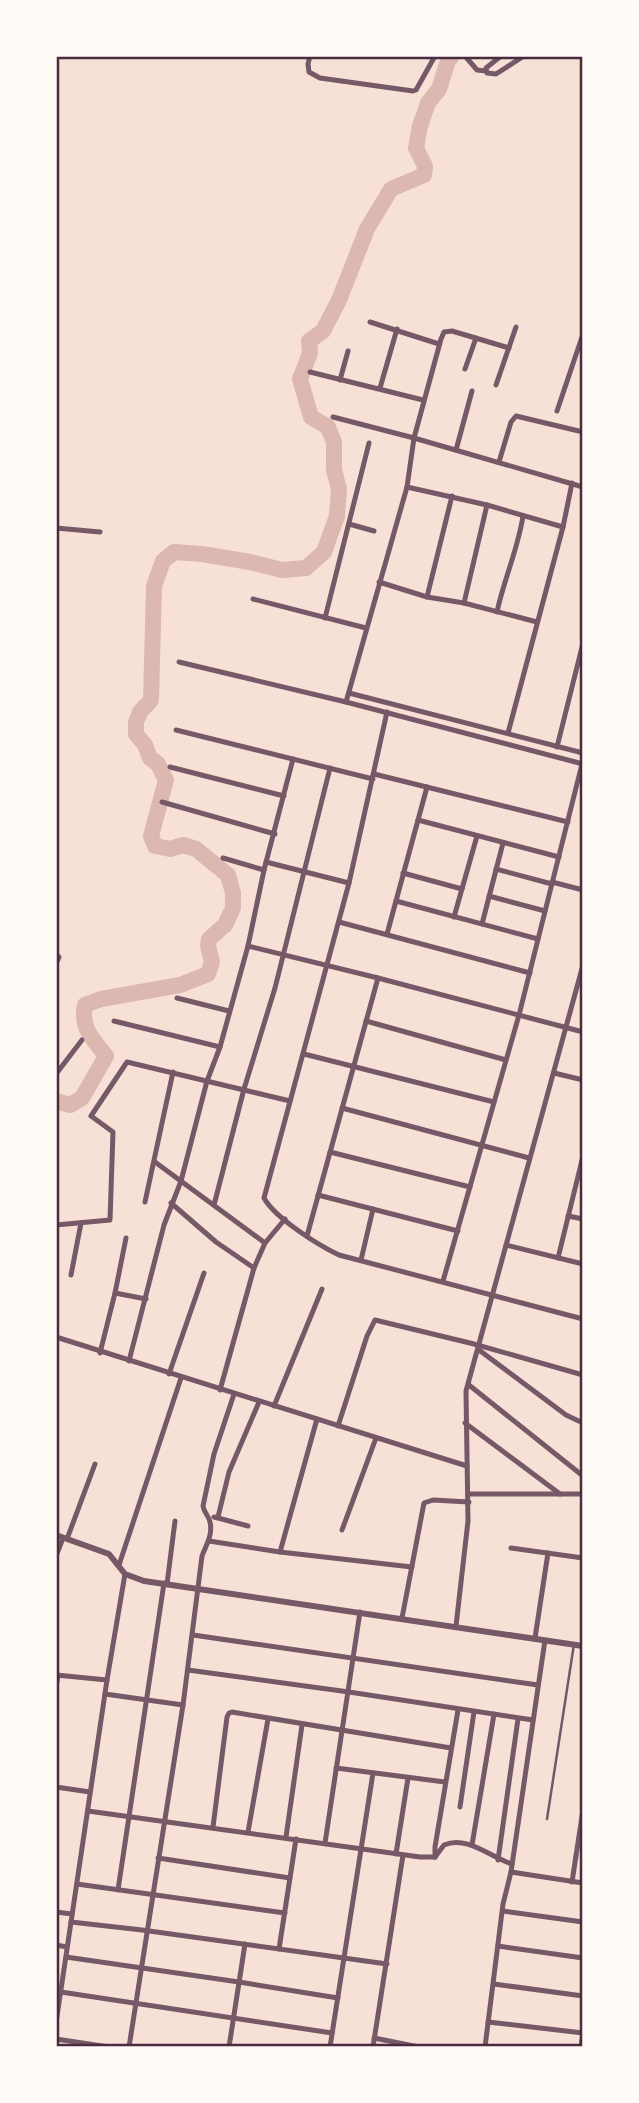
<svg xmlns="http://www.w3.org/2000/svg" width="639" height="2103" font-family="Literata,serif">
<rect width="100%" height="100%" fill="#f7e1d7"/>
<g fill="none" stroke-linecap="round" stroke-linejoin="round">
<path stroke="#dcb8b0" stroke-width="16" d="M56,1101L70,1105L82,1098L106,1056C93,1039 80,1028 85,1005L101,999L180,985L208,974L212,962L208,946L209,939L225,925L233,908V893L228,875L196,849L183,845L170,849L155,846L151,836L166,780L158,764L150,758L145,745L136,734V722L140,712L151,700L154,586L163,561L174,552L202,554L250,562L282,570L306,568L324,552L337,516L339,489L334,470V442L328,427L311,417L300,379L310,353L309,341L323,331L339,300L367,229L391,189L424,175L425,166L416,148L420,126L428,103L439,89L448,61L452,56"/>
<polyline stroke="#755966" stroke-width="2.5" points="547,1819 574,1644"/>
<g stroke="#755966" stroke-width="5">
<polyline points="310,56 308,64 309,72 320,78 413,91 416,90 435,56"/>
<polyline points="465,56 477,70 486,71"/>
<polyline points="501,56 486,68 487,73 496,74 524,56"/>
<polyline points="370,322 439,344"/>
<polyline points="465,369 476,338"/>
<polyline points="310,372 423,400"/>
<polyline points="340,380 348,351"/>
<polyline points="496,385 516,327"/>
<polyline points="380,388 397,329"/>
<polyline points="557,411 583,334"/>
<polyline points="333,417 414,438 583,487"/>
<polyline points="456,450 472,391"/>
<polyline points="499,462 511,422 516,416 583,432"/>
<polyline points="407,487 487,505 563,527"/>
<polyline points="349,524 374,531"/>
<polyline points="56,528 100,532"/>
<polyline points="379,582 427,597 464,603 537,622"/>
<polyline points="427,597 452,496"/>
<polyline points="253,599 366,628"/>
<polyline points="464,603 487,505"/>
<path d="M497,612C504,579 518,549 523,516"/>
<polyline points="325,618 369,443"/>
<polyline points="179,662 346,702 583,764"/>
<polyline points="349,693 583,753"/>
<polyline points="346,702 407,487 414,438 441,339 444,332 452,331 509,348"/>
<path d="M387,712L349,883L264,1198C275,1218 318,1245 339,1255L583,1319"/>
<polyline points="176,730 373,779"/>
<polyline points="508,733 563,527 572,483"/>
<polyline points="557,747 583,643"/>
<polyline points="170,767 284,796"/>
<polyline points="374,774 568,822"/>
<polyline points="162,802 275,834"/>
<polyline points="418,820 559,857"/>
<polyline points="223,858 264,870"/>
<polyline points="266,862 349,883"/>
<polyline points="496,869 552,884"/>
<polyline points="403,873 462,889"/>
<polyline points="552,882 583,890"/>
<polyline points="489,896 545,911"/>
<polyline points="396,901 538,939"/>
<polyline points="454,917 477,836"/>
<polyline points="339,922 530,973"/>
<polyline points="482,924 503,843"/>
<polyline points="387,934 427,787"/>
<polyline points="248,946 378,978 583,1032"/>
<polyline points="56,954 59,957 56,964"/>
<polyline points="177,998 229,1011"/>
<polyline points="114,1021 220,1047"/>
<polyline points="366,1021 506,1060"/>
<polyline points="304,1054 494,1102"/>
<polyline points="554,1073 583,1080"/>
<polyline points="56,1074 82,1040"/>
<polyline points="342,1108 529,1158"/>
<polyline points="330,1152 470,1187"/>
<polyline points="155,1162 265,1243"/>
<polyline points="318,1195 458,1231"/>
<polyline points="145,1202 173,1072"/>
<polyline points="171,1203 216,1242 254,1268"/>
<polyline points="214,1205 244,1089 275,988 330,768"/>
<polyline points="568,1216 583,1219"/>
<polyline points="56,1225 110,1220 113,1132 91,1116 127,1062 290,1101"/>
<polyline points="307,1236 378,978"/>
<polyline points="506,1245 583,1264"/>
<polyline points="558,1258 583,1156"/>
<polyline points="361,1260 373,1209"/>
<polyline points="71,1275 81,1223"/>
<polyline points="443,1281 519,1015 582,764"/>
<polyline points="115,1293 146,1299"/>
<polyline points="56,1337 467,1466"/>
<polyline points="479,1350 566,1415 583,1423"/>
<polyline points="100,1353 115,1293 126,1238"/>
<polyline points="129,1361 164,1225 181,1181 207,1081 220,1047 248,946 264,870 293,759"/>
<polyline points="169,1374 204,1273"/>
<polyline points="469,1385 583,1476"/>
<polyline points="220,1390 254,1268 265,1243 285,1219"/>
<polyline points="274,1406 322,1289"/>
<polyline points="465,1423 560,1494"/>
<polyline points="338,1426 367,1336 375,1320 474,1344 583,1375"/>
<polyline points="468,1494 583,1494"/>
<polyline points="214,1517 248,1526"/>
<polyline points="218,1517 229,1472 259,1402"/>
<polyline points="342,1530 376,1438"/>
<polyline points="67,1539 95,1464"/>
<polyline points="209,1541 280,1552 412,1567"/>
<polyline points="511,1548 583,1558"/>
<polyline points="280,1552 317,1419"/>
<polyline points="56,1556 63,1538"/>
<polyline points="119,1565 181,1378"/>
<polyline points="167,1584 175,1521"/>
<polyline points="402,1618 424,1503 433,1500 469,1502"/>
<polyline points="456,1626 468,1521 466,1391 583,965"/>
<polyline points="193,1635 538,1685"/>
<polyline points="535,1638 548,1553"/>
<polyline points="188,1670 349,1692 533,1720"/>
<polyline points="56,1675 107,1680"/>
<polyline points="56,1687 58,1675"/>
<polyline points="105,1694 183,1705"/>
<polyline points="336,1768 445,1782"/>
<polyline points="56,1787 90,1792"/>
<polyline points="460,1807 474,1712"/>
<polyline points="88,1811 420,1857 435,1857"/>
<polyline points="213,1827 227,1717 229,1713 232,1712 451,1748"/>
<polyline points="248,1832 268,1719"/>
<polyline points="286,1837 302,1725"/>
<polyline points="325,1843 360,1612"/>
<polyline points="472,1845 494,1714"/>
<polyline points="396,1854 408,1778"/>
<polyline points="435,1857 435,1847 458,1710"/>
<path d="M435,1857L444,1845C467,1835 490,1857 512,1864"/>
<polyline points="158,1858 290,1878"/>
<polyline points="498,1860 518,1719"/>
<polyline points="511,1872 583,1883"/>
<polyline points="572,1882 583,1810"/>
<polyline points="77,1884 285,1913"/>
<polyline points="118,1890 164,1583"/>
<polyline points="503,1911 583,1922"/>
<polyline points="56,1912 72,1914"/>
<polyline points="71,1922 142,1930 387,1964"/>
<polyline points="56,1945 67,1947"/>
<polyline points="498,1946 583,1958"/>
<polyline points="279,1949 296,1839"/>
<polyline points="66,1957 239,1982 338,1998"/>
<polyline points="494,1984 583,1996"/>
<polyline points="61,1992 332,2033"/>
<polyline points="488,2022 583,2033"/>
<polyline points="56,2023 107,1680 125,1574"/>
<polyline points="374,2038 419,2047"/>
<polyline points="56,2039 109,2047"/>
<path d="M129,2047L183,1705L202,1556C206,1545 213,1535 210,1522C209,1516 204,1513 203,1506L214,1454L234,1394"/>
<polyline points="229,2047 245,1944"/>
<polyline points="330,2047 373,1773"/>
<polyline points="373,2047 403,1855"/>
<polyline points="485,2047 503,1904 511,1872 545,1640"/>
<polyline points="581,2047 583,2033"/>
</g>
<polyline stroke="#755966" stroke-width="6" points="56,1535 109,1554 125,1574 144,1581 583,1646"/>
</g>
<rect width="639" height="2103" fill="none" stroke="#fffaf5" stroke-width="116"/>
<rect x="58" y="58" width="523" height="1987" fill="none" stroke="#4a2c40" stroke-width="2.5"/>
</svg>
